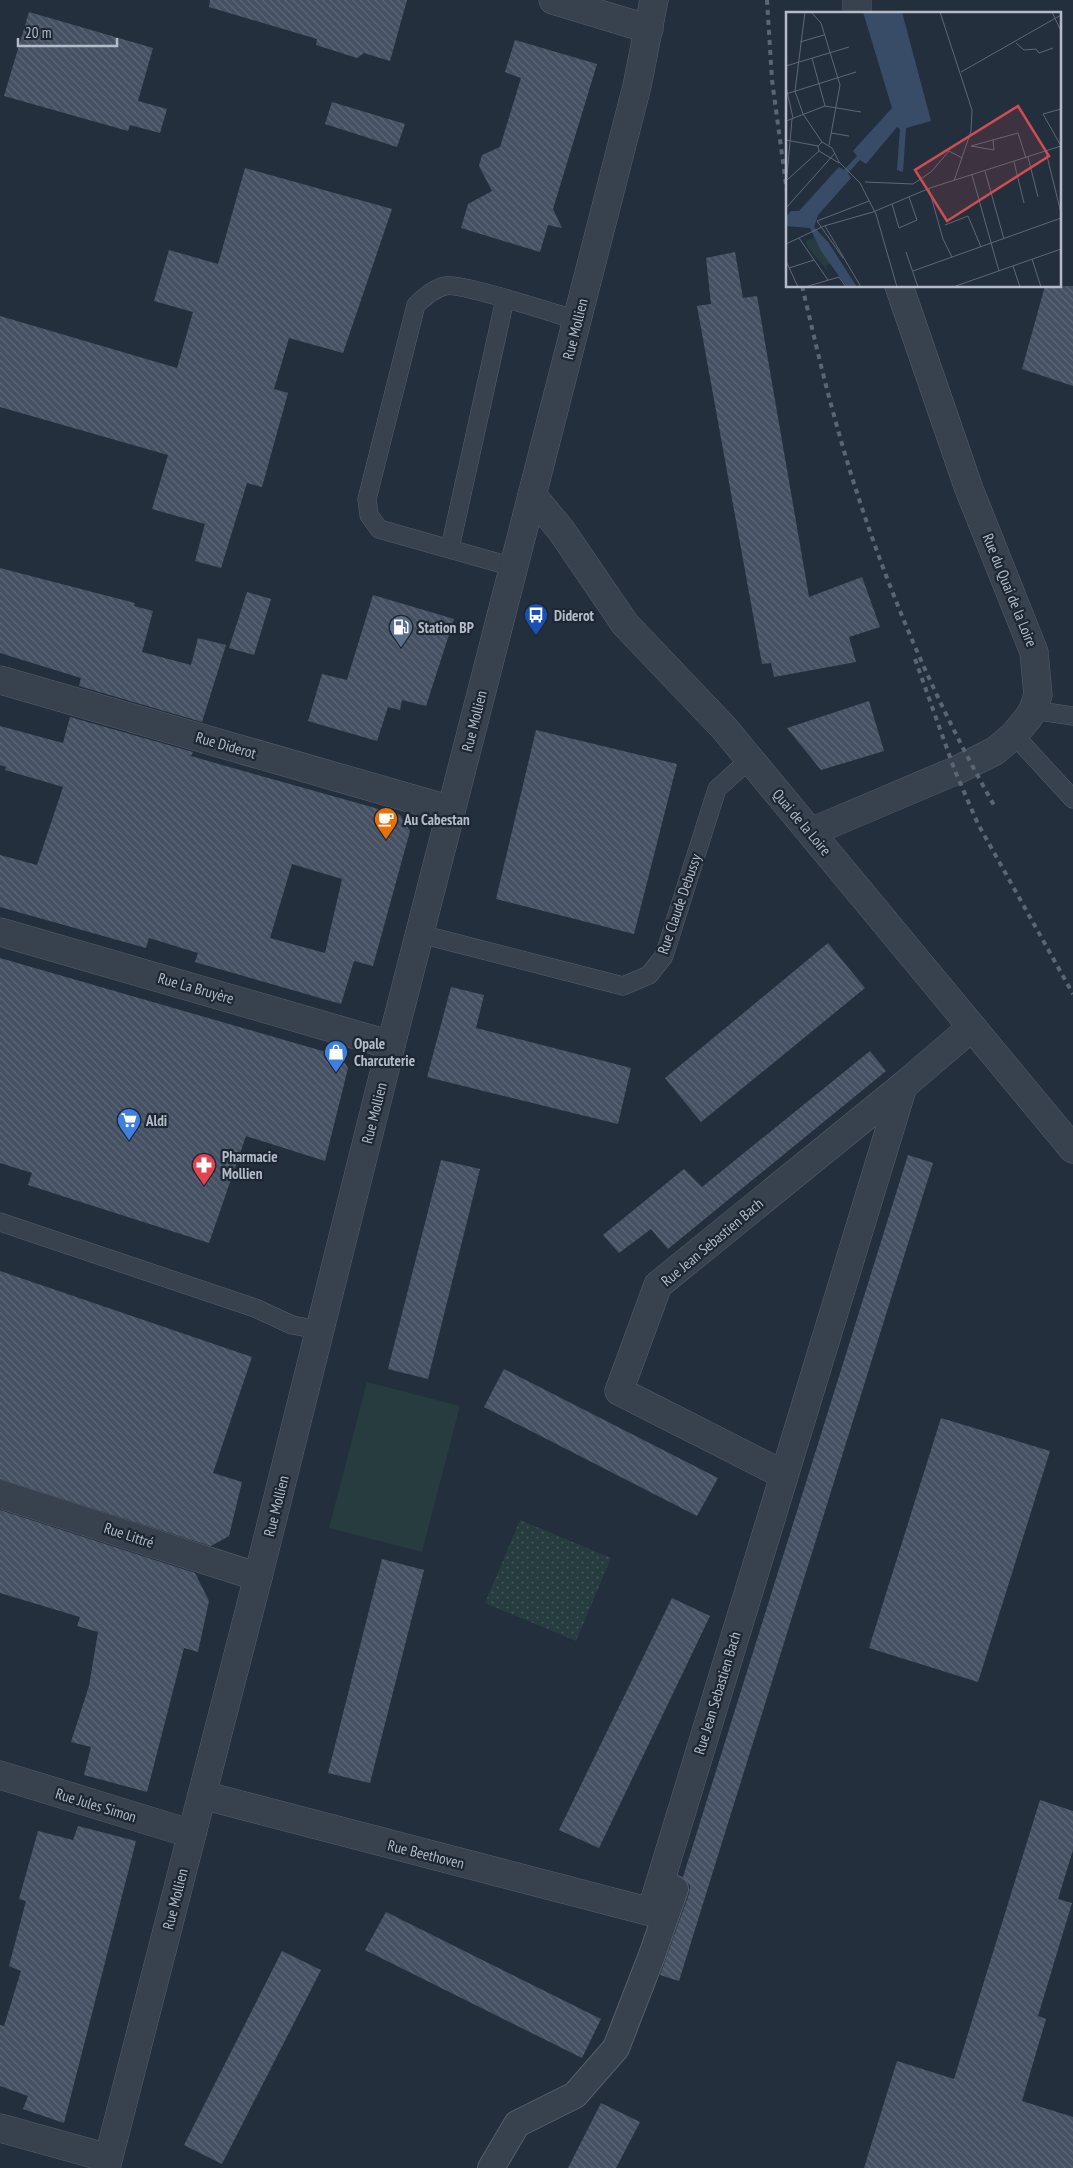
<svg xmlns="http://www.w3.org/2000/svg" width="1073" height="2168" font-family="'PT Sans Narrow',sans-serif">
<defs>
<pattern id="park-dots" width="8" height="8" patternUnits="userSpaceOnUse" patternTransform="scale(1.25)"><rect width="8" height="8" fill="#263c3f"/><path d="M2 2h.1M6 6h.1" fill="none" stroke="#435659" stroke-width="1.8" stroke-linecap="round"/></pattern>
<pattern id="building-back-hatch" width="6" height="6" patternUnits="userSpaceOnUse" patternTransform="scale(1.25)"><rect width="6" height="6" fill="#455162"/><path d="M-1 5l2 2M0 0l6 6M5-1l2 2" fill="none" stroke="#5d6877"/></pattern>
</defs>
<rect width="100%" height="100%" fill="#242f3e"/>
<polygon fill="url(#park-dots)" points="520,1520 611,1558 576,1641 485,1603"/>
<polygon fill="#263c3f" points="367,1382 460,1406 422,1552 329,1528"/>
<g fill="url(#building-back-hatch)" fill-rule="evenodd">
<polygon points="210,0 407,0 390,61 364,53 357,58 316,45 317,39 209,7"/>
<polygon points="29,12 153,48 138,101 167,109 160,133 130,125 128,131 4,96"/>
<polygon points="515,40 597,64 553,209 562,228 548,225 540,252 461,228 468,204 492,191 479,166 482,155 500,147 521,78 505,72"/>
<polygon points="332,102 405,124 397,147 325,124"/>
<polygon points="245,168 392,209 343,353 289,338 274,389 288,393 262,487 247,483 221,568 195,561 205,524 152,509 168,455 0,407 0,316 177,368 193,312 154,301 169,250 218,264"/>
<polygon points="735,252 743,298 757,296 809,597 862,577 880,627 849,637 856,662 774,677 771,663 762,664 697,306 711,304 706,258"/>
<polygon points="1045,286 1073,286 1073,386 1022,369"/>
<polygon points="0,568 135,603 134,606 153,611 142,652 191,665 198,638 226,645 202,722 79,686 81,678 0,653"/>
<polygon points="247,592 271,599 254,655 229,648"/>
<polygon points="373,595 454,619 426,706 402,700 400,710 388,707 377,741 308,721 322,674 347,680"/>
<polygon points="869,701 884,751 821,770 787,728"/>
<path d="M70,717L193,752L191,756L222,765L400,815L410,831L373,966L354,961L341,1004L195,962L198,953L149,938L146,948L0,907V855L37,865L63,787L5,770L6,767L0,765V726L63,743ZM292,864L342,879L325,953L270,938Z"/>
<polygon points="536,730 677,764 634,934 496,899"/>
<polygon points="828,943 865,988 701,1122 665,1078"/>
<polygon points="0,958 340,1056 348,1068 325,1161 246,1136 209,1243 28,1185 32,1173 0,1163"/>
<polygon points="451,987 484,995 476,1028 631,1068 618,1124 427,1077"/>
<polygon points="870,1051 886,1071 668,1249 651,1229 619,1253 603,1235 684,1169 702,1187"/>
<polygon points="908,1155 933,1163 679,1981 660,1975 689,1894 690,1886 683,1877"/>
<polygon points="441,1160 480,1169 428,1379 388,1369"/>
<polygon points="0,1271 252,1357 213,1473 242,1482 229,1536 211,1546 0,1479"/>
<polygon points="504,1369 718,1478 697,1516 484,1407"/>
<polygon points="941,1418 1050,1451 978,1682 869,1648"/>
<polygon points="0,1510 195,1573 209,1601 198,1652 184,1648 147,1792 84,1775 91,1747 71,1742 89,1686 98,1632 77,1626 80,1617 0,1593"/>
<polygon points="382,1559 424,1570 370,1783 328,1773"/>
<polygon points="672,1598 710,1616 599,1848 559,1830"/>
<polygon points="1040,1800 1073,1811 1073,1850 1058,1899 1072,1903 1038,2016 1046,2019 1022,2101 1073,2117 1073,2168 864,2168 897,2061 954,2079"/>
<polygon points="78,1826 136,1841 64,2123 23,2109 28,2096 0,2086 0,2025 4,2026 21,1971 9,1966 26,1901 19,1899 38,1831 73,1840"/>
<polygon points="386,1912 601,2019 582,2058 365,1950"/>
<polygon points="282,1951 321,1970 222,2164 184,2145"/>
<polygon points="601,2103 640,2122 616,2168 568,2168"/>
</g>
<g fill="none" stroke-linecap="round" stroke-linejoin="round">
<g stroke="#565f6c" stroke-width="19">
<g id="service">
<polyline points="450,548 505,299"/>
<path d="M513,567L379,529L369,515L367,499L416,305C425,297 433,289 445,286C460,282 556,314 577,320"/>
<polyline points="1033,710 1073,716"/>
<polyline points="1014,735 1073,799"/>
<polyline points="420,934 623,986 649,975 664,956 717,789 750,759"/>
<polyline points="0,1222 255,1308 292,1325 320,1330"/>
</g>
</g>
<g stroke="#565f6c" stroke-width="28">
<polyline id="pedestrian" points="491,2168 517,2124 575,2095 616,2048 652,1955 675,1889 660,1883"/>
</g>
<g stroke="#565f6c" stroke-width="29">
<g id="minor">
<polyline points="553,0 649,29"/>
<polyline points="857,0 857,14"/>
<polyline points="0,680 451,810"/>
<polyline points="811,832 955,771 995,751 1014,735 1028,718 1033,710 1038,695 1034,652 969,489 899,286"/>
<polyline points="0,932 391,1045"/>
<polyline points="784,1475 619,1391 658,1285 903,1086 972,1027"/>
<polyline points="0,1494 258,1577"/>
<polyline points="0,1775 192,1834"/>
<polyline points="202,1795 651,1912 903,1086"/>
<polyline points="0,2128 108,2158"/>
</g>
</g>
<g stroke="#565f6c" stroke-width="29">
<g id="tertiary">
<polyline points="532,495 561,530 625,624 724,728 1073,1149"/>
<polyline points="106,2168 258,1577 391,1045 637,86 654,0"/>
</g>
</g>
<use href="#service" stroke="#38414e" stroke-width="18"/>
<use href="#pedestrian" stroke="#38414e" stroke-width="26"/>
<use href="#minor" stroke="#38414e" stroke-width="28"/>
<use href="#tertiary" stroke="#38414e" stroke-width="28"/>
<g stroke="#5a6575" stroke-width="4" stroke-dasharray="5 5" stroke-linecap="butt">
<polyline points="767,0 772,80 787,192"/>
<path d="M802,286C812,327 821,368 832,408C869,547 924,682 995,807"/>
<polyline points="915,659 955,771 978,824 1073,994"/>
</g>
</g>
<defs>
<g id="bus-pin" transform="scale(1.25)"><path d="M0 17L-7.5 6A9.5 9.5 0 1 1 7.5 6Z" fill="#1a4fb4" stroke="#1d2633"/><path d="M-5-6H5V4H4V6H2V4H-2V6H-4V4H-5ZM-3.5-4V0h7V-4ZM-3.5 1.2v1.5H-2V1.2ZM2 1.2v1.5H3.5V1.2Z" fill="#fff"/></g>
<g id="fuel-pin" transform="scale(1.25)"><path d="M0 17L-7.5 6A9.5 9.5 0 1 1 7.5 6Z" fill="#5c6f8a" stroke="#1d2633"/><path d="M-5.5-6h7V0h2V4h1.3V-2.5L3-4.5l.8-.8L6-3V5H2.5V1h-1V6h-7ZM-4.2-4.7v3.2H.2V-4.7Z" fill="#fff"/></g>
<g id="cafe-pin" transform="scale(1.25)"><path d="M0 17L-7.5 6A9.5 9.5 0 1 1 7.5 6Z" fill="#e8710a" stroke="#1d2633"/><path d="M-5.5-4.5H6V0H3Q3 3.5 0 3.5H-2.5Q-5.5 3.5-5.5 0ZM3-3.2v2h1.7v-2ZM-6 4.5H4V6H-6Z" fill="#fff"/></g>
<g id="shop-pin" transform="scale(1.25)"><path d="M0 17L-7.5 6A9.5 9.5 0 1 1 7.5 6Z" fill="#3f7fe0" stroke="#1d2633"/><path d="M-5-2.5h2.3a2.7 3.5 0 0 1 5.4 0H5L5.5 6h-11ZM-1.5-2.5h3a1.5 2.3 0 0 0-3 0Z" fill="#fff"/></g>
<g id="supermarket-pin" transform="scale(1.25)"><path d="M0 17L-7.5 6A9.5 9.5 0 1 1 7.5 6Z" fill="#3f7fe0" stroke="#1d2633"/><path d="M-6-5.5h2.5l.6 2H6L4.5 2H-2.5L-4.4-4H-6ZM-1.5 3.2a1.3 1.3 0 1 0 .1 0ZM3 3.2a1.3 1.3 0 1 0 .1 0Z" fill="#fff"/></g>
<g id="pharmacy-pin" transform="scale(1.25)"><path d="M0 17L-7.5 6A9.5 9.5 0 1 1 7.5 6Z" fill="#e0444e" stroke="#1d2633"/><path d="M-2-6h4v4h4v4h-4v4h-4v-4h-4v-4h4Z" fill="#fff"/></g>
</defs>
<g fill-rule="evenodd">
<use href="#bus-pin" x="536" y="615"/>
<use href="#fuel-pin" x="401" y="627"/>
<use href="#cafe-pin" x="386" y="819"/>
<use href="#shop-pin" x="336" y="1052"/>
<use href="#supermarket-pin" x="129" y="1120"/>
<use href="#pharmacy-pin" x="204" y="1165"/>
</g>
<g text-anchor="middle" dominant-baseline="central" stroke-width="4.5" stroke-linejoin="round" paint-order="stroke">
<g font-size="15" fill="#b4bcc9" stroke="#1d2633">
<text transform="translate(575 329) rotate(-76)">Rue Mollien</text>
<text transform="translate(1010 590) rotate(68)">Rue du Quai de la Loire</text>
<text transform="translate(474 721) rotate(-76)">Rue Mollien</text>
<text transform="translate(226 745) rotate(16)">Rue Diderot</text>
<text transform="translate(802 822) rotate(50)">Quai de la Loire</text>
<text transform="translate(679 904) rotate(-71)">Rue Claude Debussy</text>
<text transform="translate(196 988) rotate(16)">Rue La Bruyère</text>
<text transform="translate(374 1113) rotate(-76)">Rue Mollien</text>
<text transform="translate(712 1242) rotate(-40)">Rue Jean Sebastien Bach</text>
<text transform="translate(276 1506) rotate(-76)">Rue Mollien</text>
<text transform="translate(129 1535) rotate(18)">Rue Littré</text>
<text transform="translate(717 1693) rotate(-73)">Rue Jean Sebastien Bach</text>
<text transform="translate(96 1805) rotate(17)">Rue Jules Simon</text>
<text transform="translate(426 1854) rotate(14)">Rue Beethoven</text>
<text transform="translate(175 1899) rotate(-76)">Rue Mollien</text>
</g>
<g font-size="15" font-weight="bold" fill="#b4bcc9" stroke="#1d2633" text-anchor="start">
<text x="554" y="615">Diderot</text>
<text x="418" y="627">Station BP</text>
<text x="404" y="819">Au Cabestan</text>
<text x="354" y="1043">Opale<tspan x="354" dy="17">Charcuterie</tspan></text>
<text x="146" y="1120">Aldi</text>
<text x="222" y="1156">Pharmacie<tspan x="222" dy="17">Mollien</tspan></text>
</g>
</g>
<g transform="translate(786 12)">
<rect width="275" height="275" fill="#242f3e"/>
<path d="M28,226L42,246L53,263L44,252L40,253L43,260L41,258L21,234L20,229Z" fill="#263c3f"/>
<path d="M77,0H116L145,109L120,116L117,160L111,158L114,117L111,115L80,152L74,148L62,161L65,166L32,203L28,215L42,230L71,275H61L35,239L24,216L0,214V205L5,199H13L53,155L58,158L71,144L67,139L106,96Z" fill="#394c67"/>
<path fill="none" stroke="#394c67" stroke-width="2.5" d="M0,207L9,205L12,201L25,214L65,275"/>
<path fill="none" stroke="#5e6776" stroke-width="1" d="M19,0L9,79L17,102L36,130M25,0L35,11L54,73L43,133M154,0L186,98L185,119L168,169M266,0L275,19M14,30L38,23M230,31L238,38L250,37L253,41L267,36M26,46L39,94M0,54L63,35M175,60L275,3M0,75L7,106M0,82L70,60M275,97L257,102L275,134M0,109L39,94L75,100M45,121L63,124M0,128L32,134M36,130L46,136L53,150L74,171L90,202L111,275M36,130L32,134L33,139L53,151M185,134L232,121L240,146M185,134L208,138L207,128M260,140L275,201M242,145L252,185M228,150L238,191M199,159L218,227M186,163L213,259M1,168L33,139M79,170L127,172L145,160L163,139L176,146M0,175L6,107M143,177L157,227L166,245M106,192L113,216L131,208L123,185M0,196L49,141M159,213L182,204L195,235M39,214L75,275M13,226L42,268M0,232L38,214L87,200L144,176L275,134M120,240L132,275M57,246L31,209L83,189M246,247L255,275M0,249L12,275M227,254L234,275M3,256L28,248M127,259L275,206M19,275L53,265L60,275M167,275L275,237"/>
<path fill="#ce4d50" fill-opacity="0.15" stroke="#ce4d50" stroke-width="2.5" d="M232,94L263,144L161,209L129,158Z"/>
<rect width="275" height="275" fill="none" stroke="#b4bcc9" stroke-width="2.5"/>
</g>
<path d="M18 38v8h99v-8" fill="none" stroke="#b4bcc9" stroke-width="2.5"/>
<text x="25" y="38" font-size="15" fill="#b4bcc9" stroke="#1d2633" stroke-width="4" paint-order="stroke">20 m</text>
</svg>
